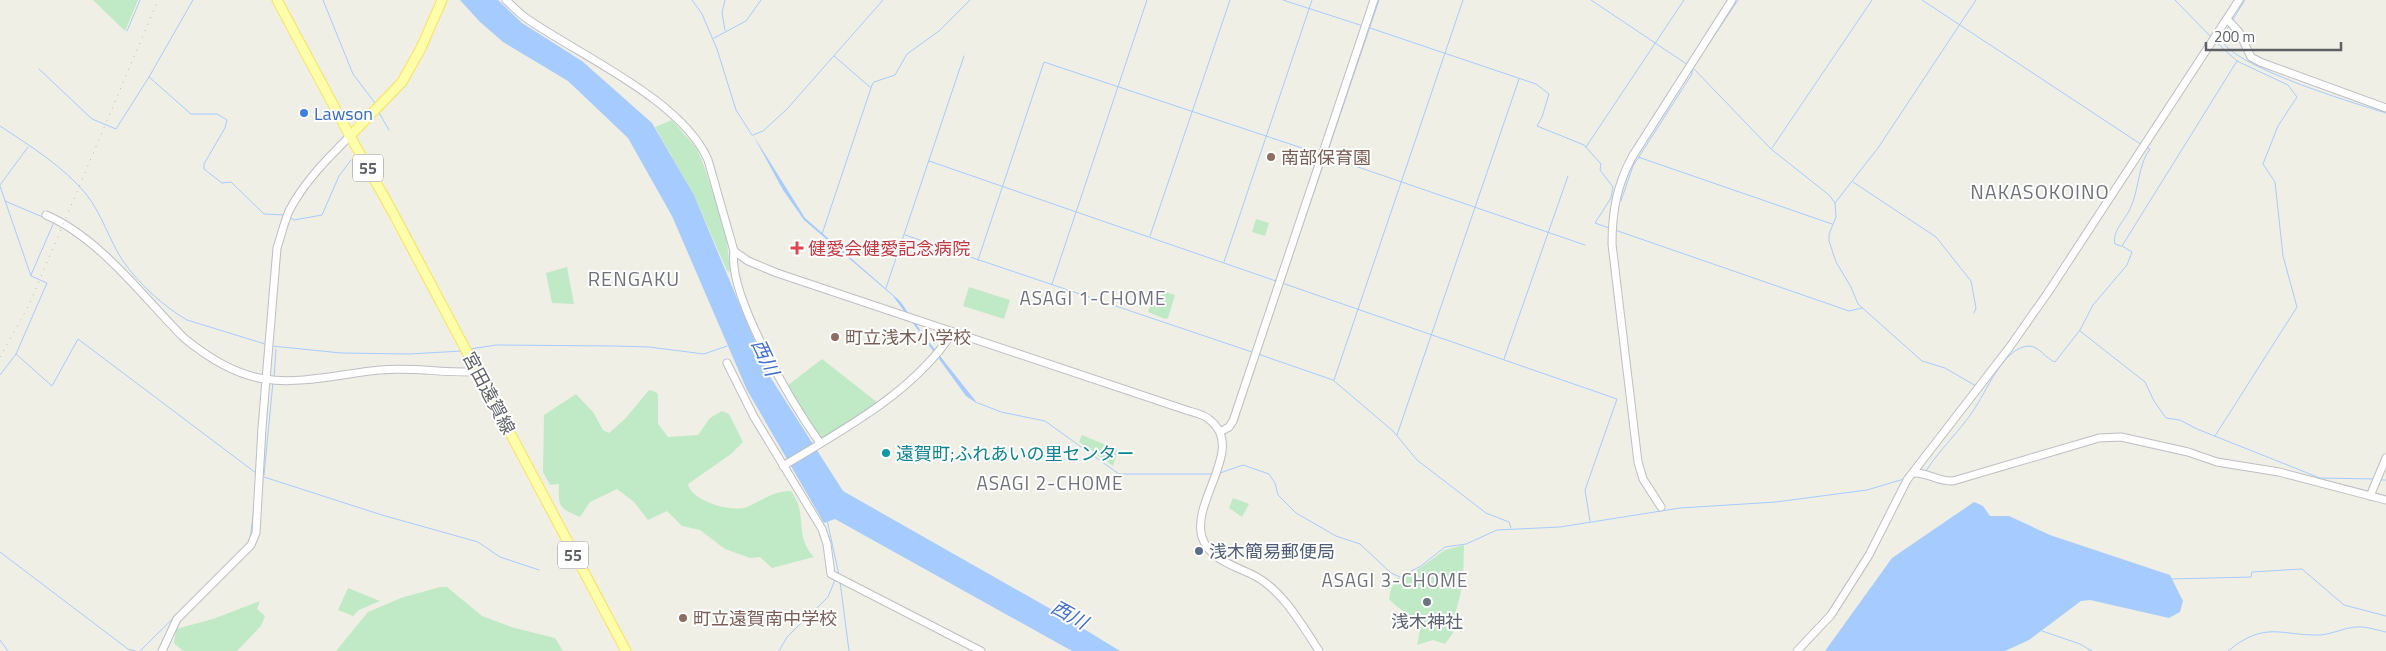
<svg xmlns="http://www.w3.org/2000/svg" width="2386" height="651" font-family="'Titillium Web','Noto Sans JP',sans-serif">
<rect width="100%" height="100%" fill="#f0efe5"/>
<g fill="#c0e9c6">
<polygon points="93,0 138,0 125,31"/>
<polygon points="672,120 697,149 704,166 726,233 730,272 727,271 694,195 655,127"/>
<polygon points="1256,219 1269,223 1265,236 1252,232"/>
<polygon points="567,267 574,304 552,303 546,273"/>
<polygon points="969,287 1010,300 1004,319 963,306"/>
<polygon points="1163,291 1175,295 1168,318 1165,319 1148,312 1153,298 1162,295"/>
<polygon points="822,359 878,403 821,439 787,386"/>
<path d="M649,390L656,392L658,395V424L668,437L698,435L710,418L722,411L729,414L743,442L731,454L688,484C691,501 732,513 747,507C763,500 773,491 791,491C809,515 793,535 814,557L772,568L760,557L750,558L725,549L700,530L682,526L667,511L648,520L634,502L617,489L590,502L580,517C559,508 558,507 559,484L550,485L543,472L544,415L576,394L593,412L603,430L609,433L625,419Z"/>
<polygon points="1082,435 1118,450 1113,466 1079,442"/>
<polygon points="1233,498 1249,504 1242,517 1229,508"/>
<path d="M1464,545L1463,584L1452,626L1453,633L1445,644L1433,640L1417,645C1426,614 1407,619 1389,599L1391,588L1398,578L1413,573L1445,550Z"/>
<polygon points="440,587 447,587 482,616 511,627 555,638 563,651 336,651 368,612 401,598"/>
<polygon points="348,588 380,601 359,610 353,616 338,610"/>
<polygon points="260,601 257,609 265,616 261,626 237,651 183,651 174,643 176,629 213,619"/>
</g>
<g fill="#a6cbff">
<polygon points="460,0 498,0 522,23 582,61 652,123 694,195 769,375 843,491 1063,616 1120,651 1072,651 835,519 824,523 747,390 672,216 628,138 568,81 503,42 479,21"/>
<polygon points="753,135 805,218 900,301 925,337 978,404 966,396 893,296 804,220 783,190"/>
<polygon points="1974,502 1983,506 1990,516 2009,516 2050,535 2170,575 2183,601 2180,612 2169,618 2090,600 2081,601 2029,640 2005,651 1825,651 1892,558"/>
</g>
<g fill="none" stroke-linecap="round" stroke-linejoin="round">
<g stroke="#a6cbff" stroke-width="1">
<polyline points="323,0 353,74 375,103"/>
<polyline points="692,0 702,14 717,49 736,110 752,135"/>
<polyline points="725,0 722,13 725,30"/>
<polyline points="1283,0 1363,26"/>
<polyline points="1591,0 1688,65"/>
<polyline points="1922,0 2142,145"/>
<polyline points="2175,0 2211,37"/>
<polyline points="2232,21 2245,0"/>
<path d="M2229,26L2221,39C2233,67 2354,103 2386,113"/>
<polyline points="1367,27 1536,84 1549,94 1542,117 1537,126 1584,145 1601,164 1600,170 1613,187 1611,198 1595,223 1609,228"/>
<polyline points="127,31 140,0"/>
<polyline points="714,38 746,21 761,0"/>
<polyline points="834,56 870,87"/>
<polyline points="1700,57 1738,0"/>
<polyline points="1693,68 1771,149 1829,195 1835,203 1836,217 1829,234 1829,241 1836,262 1851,287 1858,304 1922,361 1945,368 1976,386"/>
<polyline points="39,69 92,119 116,129 149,77 193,0"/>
<polyline points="149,77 191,114 217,114 227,120 225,128 204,164 204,169 222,183 231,182 264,214 285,215"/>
<polyline points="378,111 389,130"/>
<path d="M0,126C29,145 64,167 86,194C102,214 109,240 123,261C139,284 163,306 187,320L265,344"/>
<polyline points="753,135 763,131 787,109 883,0"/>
<polyline points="1586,147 1684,0"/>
<polyline points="1772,148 1872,0"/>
<polyline points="1326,156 1585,245"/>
<polyline points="1638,157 1832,224"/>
<polyline points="929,161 1276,281"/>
<polyline points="1853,182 1936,237 1971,281 1976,308 1974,313"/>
<polyline points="0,185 28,147"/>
<polyline points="0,186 31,276 47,283 16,354 0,375"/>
<polyline points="5,201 45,218"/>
<polyline points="1621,201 1633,166 1692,74 1692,68"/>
<polyline points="1835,203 1878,148 1976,0"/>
<polyline points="289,217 294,220 322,215 339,176 351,160"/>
<polyline points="1615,230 1849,311 1862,308"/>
<polyline points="822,234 872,85 874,82 895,75 907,54 939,31 970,0"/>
<polyline points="905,235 1252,352"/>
<polyline points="1150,236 1230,0"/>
<path d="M2121,246L2115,244C2112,231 2125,220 2130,209C2139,191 2138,164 2150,149L2146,147"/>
<polyline points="978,260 1044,62 1320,154"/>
<polyline points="1224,262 1312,0"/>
<polyline points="31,275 54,222"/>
<polyline points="1282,283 1617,399 1585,490 1590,521"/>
<polyline points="1052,284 1147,0"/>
<polyline points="886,288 964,56"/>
<polyline points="2080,331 2145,382 2154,401 2166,418 2180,420 2197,429 2320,478 2373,479"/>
<polyline points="272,346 341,353 409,354 462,351"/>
<polyline points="471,349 496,345 616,346 649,347 704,354 727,346"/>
<polyline points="16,354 52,386 78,339 256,473"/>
<polyline points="1258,354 1333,380 1393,431 1417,460 1486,513 1509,522 1511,528"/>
<polyline points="1259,354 1379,0"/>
<polyline points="1504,359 1568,176"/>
<polyline points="274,378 276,349"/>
<polyline points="1334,380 1463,0"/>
<polyline points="978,403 1001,412 1045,421 1119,474 1212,474"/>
<polyline points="1397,435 1519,79"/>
<polyline points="2215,436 2297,307 2283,256 2275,182 2263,164 2278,126 2297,97 2288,85 2237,61 2216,42"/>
<path d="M1926,471C1940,449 1959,432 1973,411C1986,393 2003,347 2029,346C2039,346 2046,359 2055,362L2080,330L2093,305L2127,265L2132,252L2122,246L2237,61"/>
<polyline points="1220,473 1243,465 1269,474 1275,483 1278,495 1296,513 1336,536 1360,544 1391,573 1400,577 1421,566 1445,547 1466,544 1497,530 1560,527 1680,508 1776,502 1867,490 1904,479"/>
<polyline points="264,475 273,382"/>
<polyline points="261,476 382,515 478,542 500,557 539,570"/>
<polyline points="2379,480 2386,480"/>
<polyline points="827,520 839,575"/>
<polyline points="250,539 255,500"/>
<polyline points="0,552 128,649 135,651"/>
<polyline points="2170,579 2251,577 2252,572 2302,569 2344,605 2386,616"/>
<polyline points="840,581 849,651"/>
<polyline points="2042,631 2080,644 2092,651"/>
<polyline points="0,640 8,651"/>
<polyline points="140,651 216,576"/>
<polyline points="779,651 787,637 828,597 835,580"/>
<path d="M2228,651C2266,620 2280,636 2321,635C2332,634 2344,628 2355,627C2365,626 2377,630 2386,632"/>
</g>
<g stroke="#bdbec4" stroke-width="9">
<g id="minor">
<path d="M506,0C513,7 521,15 529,20C581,56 682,100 708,160L734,251C727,295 793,405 820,443"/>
<polyline points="2227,19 2239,32 2251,57 2260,62 2386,108"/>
<path d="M46,215C100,238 143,297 184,338C206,356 236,375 265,379C299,385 346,373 380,370C412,367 444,373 476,372"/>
<path d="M734,251L748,261L777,273L1189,411C1196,413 1205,415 1210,420C1246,448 1191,501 1202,537C1209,560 1236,566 1255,576C1283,591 1302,625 1319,651"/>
<polyline points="727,363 754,417 822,529 827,544 831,574 981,651"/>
<polyline points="1220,432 1229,427 1233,421 1374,0"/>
<path d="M783,466C844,429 913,393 953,332"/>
<path d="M1914,473C1927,472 1938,482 1953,481L2099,438L2121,437L2139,441L2188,452L2217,462L2279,472L2386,500"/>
<polyline points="2370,496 2386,458"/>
<path d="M1661,507L1643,479L1638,462L1612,244C1612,211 1617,185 1632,157L1732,0"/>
<path d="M162,651L177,619L251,545L256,533L262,428L277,248C281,236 284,223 289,211C304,182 327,159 350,136"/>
<polyline points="1797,651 1831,615 1869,555 1907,480 2009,348 2049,291 2239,0"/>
</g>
</g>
<g stroke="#f9e455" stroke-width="11">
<g id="major">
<polyline points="277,0 350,136"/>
<polyline points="442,0 421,48 402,82 350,136 392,211 626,651"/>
</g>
</g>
<use href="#minor" stroke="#fff" stroke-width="7"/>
<use href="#major" stroke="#fffeab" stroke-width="9"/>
<polyline stroke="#b6b7b7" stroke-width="1" stroke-dasharray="1 6" stroke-linecap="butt" points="0,357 29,305 158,0"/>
</g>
<circle fill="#3f7fe0" stroke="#fff" stroke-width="2" cx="304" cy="113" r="5"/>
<g fill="#8d6e63" stroke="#fff" stroke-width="2">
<circle cx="1271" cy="157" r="5"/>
<circle cx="835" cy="337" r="5"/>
<circle cx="683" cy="618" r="5"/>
</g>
<path fill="#e0444e" stroke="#fff" stroke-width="2" d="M794.5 240.5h5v5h5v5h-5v5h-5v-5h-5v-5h5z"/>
<circle fill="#0f9aa8" stroke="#fff" stroke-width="2" cx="886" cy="453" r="5"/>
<circle fill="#5c6f8a" stroke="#fff" stroke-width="2" cx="1199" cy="551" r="5"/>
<circle fill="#6b7280" stroke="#fff" stroke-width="2" cx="1427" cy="602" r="5"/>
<g text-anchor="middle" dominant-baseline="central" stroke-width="4" stroke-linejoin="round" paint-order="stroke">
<g fill="#fff" stroke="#8e9094" stroke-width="1">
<rect x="353" y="154.5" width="30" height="27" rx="4"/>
<rect x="558" y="541.5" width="30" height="27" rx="4"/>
</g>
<g font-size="16" font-weight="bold" fill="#5d6066">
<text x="368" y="168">55</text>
<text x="573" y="555">55</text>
</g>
<g font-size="18" fill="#366cbe" stroke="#fff" text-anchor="start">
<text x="314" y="113">Lawson</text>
</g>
<g font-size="18" fill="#785e54" stroke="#fff" text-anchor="start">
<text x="1281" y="157">南部保育園</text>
<text x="845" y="337">町立浅木小学校</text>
<text x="693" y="618">町立遠賀南中学校</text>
</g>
<g font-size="18" fill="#be3a42" stroke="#fff" text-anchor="start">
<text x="808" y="248">健愛会健愛記念病院</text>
</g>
<g font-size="18" fill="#5d6066" stroke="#fff">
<text transform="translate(489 393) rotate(62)">宮田遠賀線</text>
</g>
<g font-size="18" fill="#0d838f" stroke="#fff" text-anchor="start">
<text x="896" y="453">遠賀町;ふれあいの里センター</text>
</g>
<g font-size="18" fill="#4e5e75" stroke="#fff" text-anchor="start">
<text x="1209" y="551">浅木簡易郵便局</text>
</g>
<g font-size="18" fill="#5b616d" stroke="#fff">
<text x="1427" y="621">浅木神社</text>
</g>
<g font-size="19" letter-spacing="1" fill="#6e7178" stroke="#fff">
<text x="1093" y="297">ASAGI 1-CHOME</text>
<text x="1050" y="482">ASAGI 2-CHOME</text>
<text x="1395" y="579">ASAGI 3-CHOME</text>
</g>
<g font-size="19" font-style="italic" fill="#416fcb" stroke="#fff">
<text transform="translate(766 357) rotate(65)">西川</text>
<text transform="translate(1070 614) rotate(29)">西川</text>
</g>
<g font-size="20" letter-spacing="1" fill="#6e7178" stroke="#fff">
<text x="2040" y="191">NAKASOKOINO</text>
<text x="634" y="278">RENGAKU</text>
</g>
</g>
<path d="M2206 42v8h135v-8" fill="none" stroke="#5d6066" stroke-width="2.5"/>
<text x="2214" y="42" font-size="15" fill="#5d6066" stroke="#ffffff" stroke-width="4" paint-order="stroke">200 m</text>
</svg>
